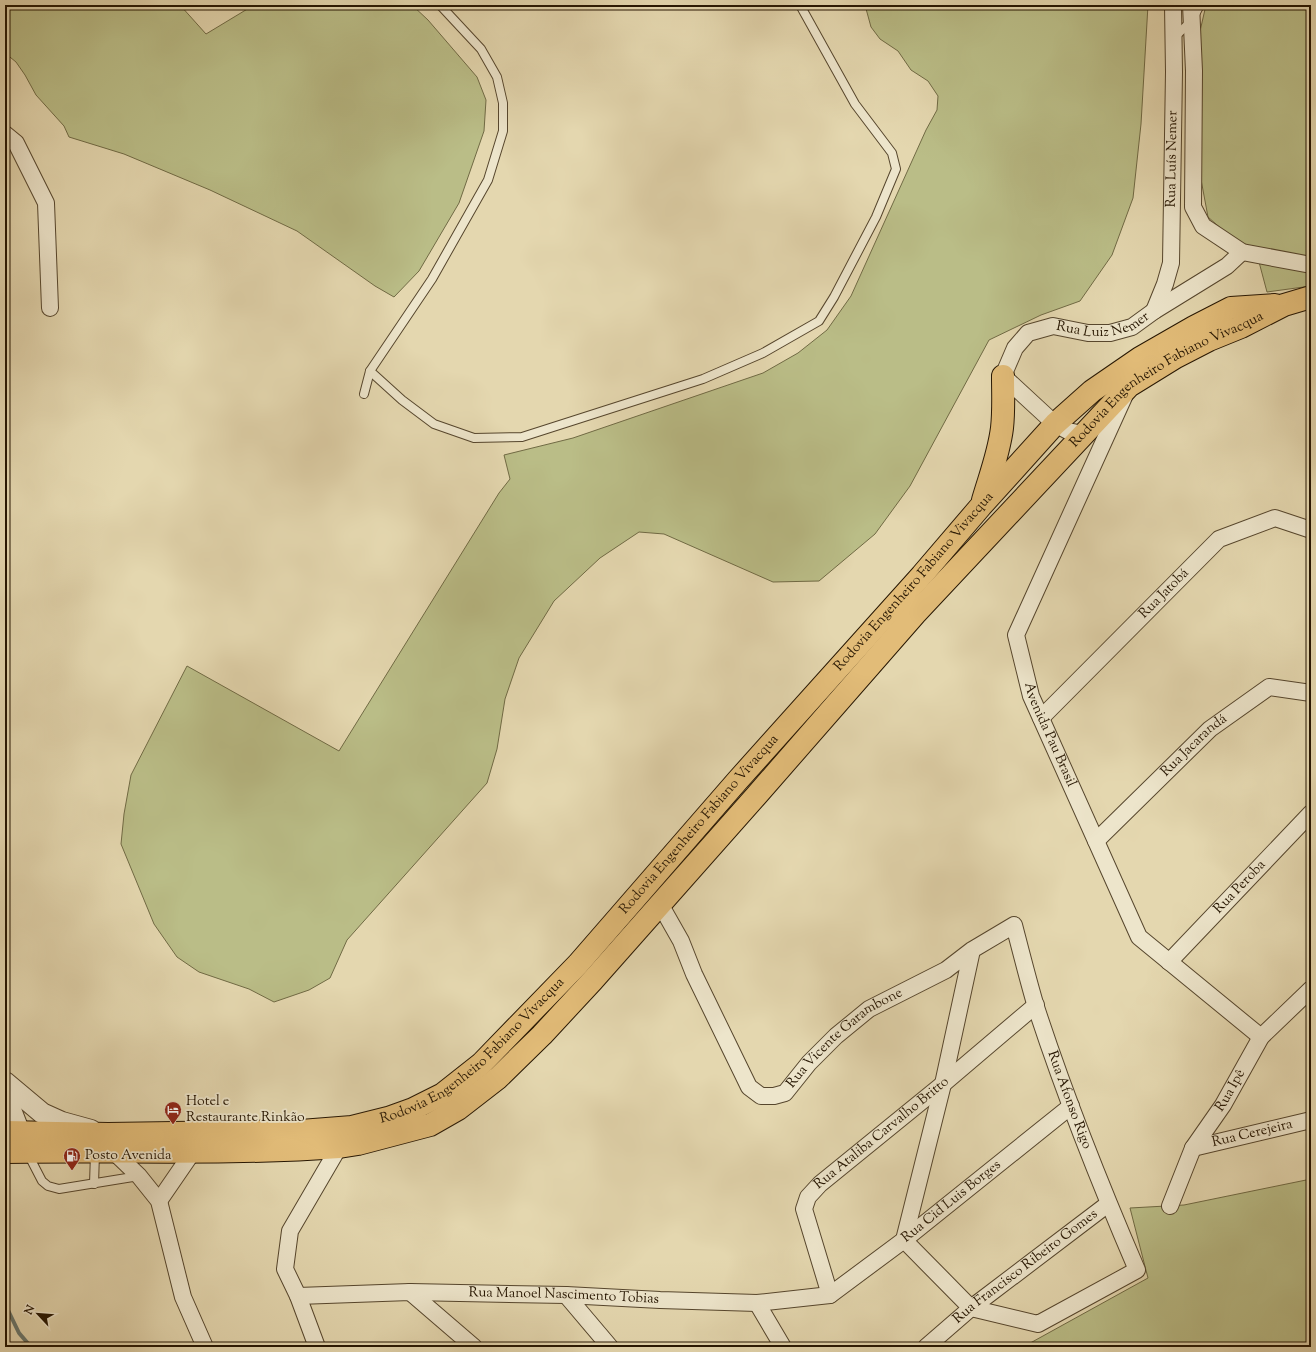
<svg xmlns="http://www.w3.org/2000/svg" width="1316" height="1352" font-family="'Sorts Mill Goudy',serif">
<rect width="100%" height="100%" fill="#e4d7af"/>
<filter id="stains"><feTurbulence type="fractalNoise" baseFrequency=".005" numOctaves="4"/><feColorMatrix values="0 0 0 0 .2 0 0 0 0 .09 0 0 0 0 .02 0 0 0 .5 -.17"/></filter>
<radialGradient id="worn" r=".72"><stop offset=".6" stop-color="#630" stop-opacity="0"/><stop offset="1" stop-color="#630" stop-opacity=".3"/></radialGradient>
<g fill="#babd87" stroke="#706a44">
<polygon points="5,5 180,5 206,34 254,5 412,5 428,20 477,77 486,100 484,131 459,203 419,271 394,297 375,286 297,231 210,190 124,154 69,137 64,126 36,95 25,75 16,62 5,53"/>
<polygon points="865,5 1148,5 1141,124 1133,198 1112,255 1080,301 1041,315 989,340 910,486 875,534 819,581 773,582 664,534 639,532 600,558 554,601 519,658 505,699 497,749 487,783 347,940 330,978 309,990 274,1002 249,989 199,972 177,957 154,924 121,844 124,814 131,775 187,666 339,751 499,493 510,479 504,455 573,438 763,373 798,353 827,330 851,296 926,130 937,110 938,96 928,81 911,70 898,51 880,39 871,27"/>
<polygon points="1206,5 1311,5 1311,286 1267,292 1259,262 1208,217 1200,174 1198,40"/>
<polygon points="1311,1179 1311,1347 1023,1347 1148,1278 1130,1208 1184,1205"/>
</g>
<g fill="none" stroke-linecap="round" stroke-linejoin="round">
<polyline stroke="#6a776d" stroke-width="4" points="5,1304 19,1333 31,1347"/>
<g stroke="#56462d" stroke-width="10">
<g id="service">
<polyline points="1174,38 1192,20 1200,5"/>
<polyline points="370,371 402,400 434,424 474,438 522,437 703,379 763,353 819,321 834,297 876,217 896,169 892,153 855,104 800,5"/>
<polyline points="364,394 370,371 432,279 488,180 503,131 503,103 497,77 481,49 440,5"/>
<polyline points="28,1154 42,1181 48,1186 59,1189 139,1176"/>
<polyline points="94,1184 95,1153"/>
</g>
</g>
<g stroke="#56462d" stroke-width="18">
<g id="minor">
<polyline points="1191,5 1194,71 1193,207 1203,226 1242,252 1311,265"/>
<polyline points="5,134 16,143 46,203 50,308"/>
<path id="s1" d="M1154,311L1165,284L1171,263L1174,72L1173,5"/>
<path id="s2" d="M1124,397L1016,635L1031,696L1139,937L1261,1037"/>
<path id="s3" d="M1083,434L1068,431L1055,424L1003,376L1015,348L1028,333L1053,326L1088,333H1110L1132,327L1154,311L1227,266L1242,252"/>
<path id="s4" d="M1041,718L1219,539L1275,518L1311,530"/>
<path id="s5" d="M1096,841L1210,729L1269,687L1311,693"/>
<path id="s6" d="M660,904L681,941L694,974L749,1087L761,1096H774L785,1093L809,1063L836,1036L869,1009L946,970L972,950L1014,925C1021,952 1028,980 1036,1007C1065,1096 1100,1184 1137,1270L1038,1324L971,1308L904,1240L943,1084L972,950"/>
<path id="s7" d="M1169,962L1311,813"/>
<path id="s8" d="M1193,1148L1311,1120"/>
<polyline points="113,1151 139,1176 159,1201 183,1297 205,1347"/>
<polyline points="159,1201 192,1153"/>
<path id="s9" d="M1170,1206L1193,1148L1223,1105L1261,1037L1311,989"/>
<polyline points="410,1292 474,1347"/>
<polyline points="566,1295 610,1347"/>
<path id="s10" d="M830,1295L804,1209L808,1197L820,1184L943,1084L1036,1005"/>
<path id="s11" d="M298,1296L410,1292L566,1295L660,1300L757,1303L830,1295L904,1240L1071,1106"/>
<polyline points="757,1303 783,1347"/>
<polyline points="317,1347 298,1296 285,1269 290,1231 339,1147"/>
<path id="s12" d="M926,1347L971,1308L1108,1204"/>
</g>
</g>
<g stroke="#56462d" stroke-width="22">
<g id="tertiary">
<polyline points="5,1082 42,1113 62,1122 91,1130"/>
<polyline points="5,1094 25,1146"/>
</g>
</g>
<g stroke="#261602" stroke-width="24">
<g id="trunk">
<path d="M983,500C990,476 999,453 1002,428C1004,411 1003,393 1003,376"/>
<path id="s13" d="M5,1132L108,1134L301,1131L352,1127L388,1118L413,1109L443,1094L481,1064L578,964L738,780L922,575L981,506L1055,424L1092,391L1140,358L1194,327L1231,308L1275,305"/>
<path id="s14" d="M5,1152C116,1150 228,1155 339,1147L358,1144L430,1125L458,1109L498,1078L542,1035L593,980L756,796L915,614L1129,386L1176,357L1209,340L1241,327L1284,305L1311,297"/>
</g>
</g>
<use href="#service" stroke="#ede5cb" stroke-width="8"/>
<use href="#minor" stroke="#ede5cb" stroke-width="16"/>
<use href="#tertiary" stroke="#ede5cb" stroke-width="20"/>
<use href="#trunk" stroke="#e2bc78" stroke-width="22"/>
</g>
<defs>
<g id="hotel-pin" transform="scale(0.9)"><path d="M0 17L-7.5 6A9.5 9.5 0 1 1 7.5 6Z" fill="#8f2418" stroke="#ede5cb"/><path d="M-6-4.5h1.5V1H6V5H4.5V3h-9V5H-6ZM-4 0a1.8 1.8 0 1 1 3.6 0ZM.5 0V-2.5h3Q6-2.5 6 0Z" fill="#fff"/></g>
<g id="fuel-pin" transform="scale(0.9)"><path d="M0 17L-7.5 6A9.5 9.5 0 1 1 7.5 6Z" fill="#8f2418" stroke="#ede5cb"/><path d="M-5.5-6h7V0h2V4h1.3V-2.5L3-4.5l.8-.8L6-3V5H2.5V1h-1V6h-7ZM-4.2-4.7v3.2H.2V-4.7Z" fill="#fff"/></g>
</defs>
<g fill-rule="evenodd">
<use href="#hotel-pin" x="173" y="1110"/>
<use href="#fuel-pin" x="72" y="1156"/>
</g>
<g text-anchor="middle" dominant-baseline="central" stroke-width="3.5" stroke-linejoin="round" paint-order="stroke">
<g font-size="14" fill="#261602" stroke="#ede5cb">
<text stroke="none"><textPath href="#s1" startOffset="155">Rua Luís Nemer</textPath></text>
<text stroke="none"><textPath href="#s3" startOffset="229">Rua Luiz Nemer</textPath></text>
<text stroke="none"><textPath href="#s14" startOffset="1482">Rodovia Engenheiro Fabiano Vivacqua</textPath></text>
<text stroke="none"><textPath href="#s13" startOffset="1141">Rodovia Engenheiro Fabiano Vivacqua</textPath></text>
<text stroke="none"><textPath href="#s4" startOffset="175">Rua Jatobá</textPath></text>
<text stroke="none"><textPath href="#s2" startOffset="367">Avenida Pau Brasil</textPath></text>
<text stroke="none"><textPath href="#s5" startOffset="137">Rua Jacarandá</textPath></text>
<text stroke="none"><textPath href="#s13" startOffset="817">Rodovia Engenheiro Fabiano Vivacqua</textPath></text>
<text stroke="none"><textPath href="#s7" startOffset="103">Rua Peroba</textPath></text>
<text stroke="none"><textPath href="#s6" startOffset="325">Rua Vicente Garambone</textPath></text>
<text stroke="none"><textPath href="#s13" startOffset="493">Rodovia Engenheiro Fabiano Vivacqua</textPath></text>
<text stroke="none"><textPath href="#s9" startOffset="131">Rua Ipê</textPath></text>
<text stroke="none"><textPath href="#s6" startOffset="714">Rua Afonso Rigo</textPath></text>
<text stroke="none"><textPath href="#s10" startOffset="200">Rua Ataliba Carvalho Britto</textPath></text>
<text stroke="none"><textPath href="#s8" startOffset="61">Rua Cerejeira</textPath></text>
<text stroke="none"><textPath href="#s11" startOffset="686">Rua Cid Luis Borges</textPath></text>
<text stroke="none"><textPath href="#s12" startOffset="128">Rua Francisco Ribeiro Gomes</textPath></text>
<text stroke="none"><textPath href="#s11" startOffset="266">Rua Manoel Nascimento Tobias</textPath></text>
</g>
<g font-size="14" fill="#261602" stroke="#ede5cb" text-anchor="start">
<text x="186" y="1102">Hotel e<tspan x="186" dy="16">Restaurante Rinkão</tspan></text>
<text x="85" y="1156">Posto Avenida</text>
</g>
</g>
<rect width="1316" height="1352" fill="none" stroke="#e4d7af" stroke-width="20"/>
<rect x="6" y="6" width="1304" height="1340" fill="none" stroke="#261602" stroke-width="2"/>
<rect x="10" y="10" width="1296" height="1332" fill="none" stroke="#261602"/>
<g transform="translate(38 1314) rotate(296)" stroke="#ede5cb" stroke-width="3" paint-order="stroke">
<path d="M0-3L7 15L0 10L-7 15Z" fill="#261602"/>
<text y="-6" font-size="11" font-weight="bold" text-anchor="middle" fill="#261602">N</text>
</g>
<rect width="100%" height="100%" filter="url(#stains)"/>
<rect width="100%" height="100%" fill="url(#worn)"/>
</svg>
